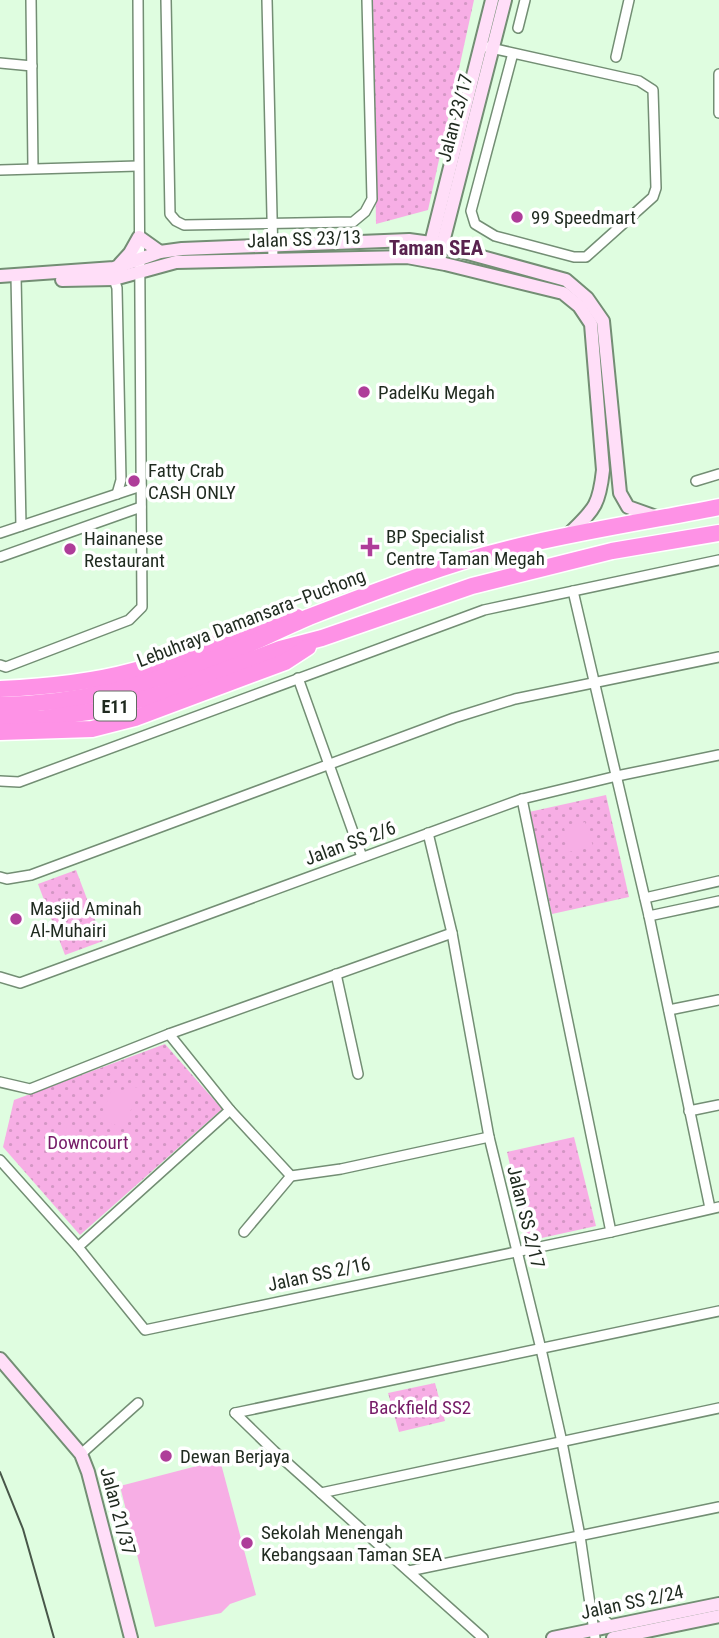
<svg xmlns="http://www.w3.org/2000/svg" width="719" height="1638" font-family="'Roboto Condensed',sans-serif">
<defs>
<pattern id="park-dots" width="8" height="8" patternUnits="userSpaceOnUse" patternTransform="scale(1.75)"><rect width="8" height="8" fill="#f7aee5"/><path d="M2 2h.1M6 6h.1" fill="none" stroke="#d396c4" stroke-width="1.8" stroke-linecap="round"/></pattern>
</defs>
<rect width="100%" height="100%" fill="#dffde0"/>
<g fill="url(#park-dots)">
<polygon points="373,0 474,0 428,210 376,224"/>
<polygon points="606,795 629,897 552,914 529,812"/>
<polygon points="76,870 103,941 65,955 38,884"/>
<polygon points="165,1044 222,1109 80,1235 3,1147 14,1100"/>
<polygon points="574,1137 596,1226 528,1241 507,1152"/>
<polygon points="435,1383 445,1421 399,1432 388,1393"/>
</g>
<g fill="#f7aee5">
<polygon points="585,822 593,846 569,852 564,827"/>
<polygon points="143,1086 122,1128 100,1118 111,1092"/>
<polygon points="74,1125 83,1146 71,1150 64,1129"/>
<polygon points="220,1460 256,1595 230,1604 221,1613 155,1627 120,1486"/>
</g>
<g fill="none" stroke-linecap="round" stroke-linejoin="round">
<g stroke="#738e74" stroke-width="12">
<g id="street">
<polyline points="31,0 33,168"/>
<polyline points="166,0 170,214 176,221 184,225 353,222 365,212 372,199 367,0"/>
<polyline points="267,0 273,259"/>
<polyline points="518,28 525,0"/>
<polyline points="482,46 639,81 653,90 656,188 653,197 586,257 574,257 495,236 475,224 471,211 513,53"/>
<polyline points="616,57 629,0"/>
<polyline points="0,63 32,66"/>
<polyline points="719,74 719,113"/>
<polyline points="0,170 138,166"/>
<polyline points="16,276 21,526"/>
<polyline points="114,279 117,288 121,480 117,494"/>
<polyline points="696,481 719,474"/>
<polyline points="0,533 141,486"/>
<polyline points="0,557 141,507"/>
<polyline points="573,591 649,916 710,1208"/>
<polyline points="0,665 6,667 129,620 142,607 138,0"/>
<polyline points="298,678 362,857"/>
<polyline points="0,781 19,782 484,610 719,560"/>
<polyline points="522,799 611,1232"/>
<polyline points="428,833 452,933 489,1137 541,1349 562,1442 580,1536 595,1638"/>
<polyline points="0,877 7,879 31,875 454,718 515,699 719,657"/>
<polyline points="645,898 719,881"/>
<polyline points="649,916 719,901"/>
<polyline points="336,974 358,1074"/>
<polyline points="0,977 20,983 522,799 617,776 719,755"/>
<polyline points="669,1010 719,1000"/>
<polyline points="169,1034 230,1110 291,1176 341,1169 489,1137"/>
<polyline points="0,1082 30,1089 169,1034 452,933"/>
<polyline points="689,1111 719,1105"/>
<polyline points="0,1160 78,1247 145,1330 611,1232 719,1207"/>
<polyline points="244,1232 291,1176"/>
<polyline points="78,1247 230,1110"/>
<polyline points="235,1413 719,1311"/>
<polyline points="235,1413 274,1451 483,1638"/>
<polyline points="81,1454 138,1403"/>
<polyline points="321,1493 719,1408"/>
<polyline points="409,1571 719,1507"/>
<polyline points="592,1608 611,1626"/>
</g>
</g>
<g stroke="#738e74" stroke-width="16">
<g id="secondary">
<polyline points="438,250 442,246 505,0"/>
<polyline points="433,251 431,243 492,0"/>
<polyline points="120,264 130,253 139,237 160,252"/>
<polyline points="0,276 114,268 160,252 182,249 409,240 431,243 566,280 587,298 603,321 620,493 628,507 659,518"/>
<path d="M62,280L114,279L176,262L407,257L445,264L563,293L579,306L591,324L603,470C599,507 594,509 568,535"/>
<polyline points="0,1359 81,1454 88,1472 131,1638"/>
<polyline points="553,1638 719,1604"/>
<polyline points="613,1638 719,1616"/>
</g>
</g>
<g stroke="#fff" stroke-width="19">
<g id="highway">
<path d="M0,689C45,687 89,683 133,671C181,659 229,637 275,620L297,617"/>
<path d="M0,705C78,704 145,686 217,658C248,646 278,630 309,617C345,603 382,589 419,576C516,540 618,527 719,507"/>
<polyline points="0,719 39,719 102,710 161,694 280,649 322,638 472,586 612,551 719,533"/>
<polyline points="0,732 92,729 135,718 285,662 308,647"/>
</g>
</g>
<use href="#street" stroke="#fff" stroke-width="9"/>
<use href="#secondary" stroke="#ffdef8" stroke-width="12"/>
<use href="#highway" stroke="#fe92e6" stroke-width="16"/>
<polyline stroke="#485749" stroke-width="2" points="0,1472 23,1529 54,1638"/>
</g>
<g fill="#ae3d99" stroke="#fff" stroke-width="2.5">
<circle cx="517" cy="217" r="7"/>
<circle cx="364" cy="392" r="7"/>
<circle cx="134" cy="481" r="7"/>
<path d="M366.5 536.5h7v7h7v7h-7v7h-7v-7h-7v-7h7z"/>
<circle cx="70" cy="549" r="7"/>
<circle cx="16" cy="919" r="7"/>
<circle cx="166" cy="1456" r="7"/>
<circle cx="247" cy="1543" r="7"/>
</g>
<g text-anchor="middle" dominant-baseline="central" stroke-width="7" stroke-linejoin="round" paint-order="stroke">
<rect fill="#fff" stroke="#626a62" stroke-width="2" x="94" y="691.5" width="42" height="29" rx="5"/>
<g font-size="18" font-weight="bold" fill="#1f2a1f">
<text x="115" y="706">E11</text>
</g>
<g font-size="19" fill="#1f2a1f" stroke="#fff">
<text transform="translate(455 118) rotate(-75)">Jalan 23/17</text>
<text transform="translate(304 239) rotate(-2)">Jalan SS 23/13</text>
<text transform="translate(251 618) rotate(-21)">Lebuhraya Damansara–Puchong</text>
<text transform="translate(350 843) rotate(-20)">Jalan SS 2/6</text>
<text transform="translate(526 1217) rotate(76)">Jalan SS 2/17</text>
<text transform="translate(319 1274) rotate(-12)">Jalan SS 2/16</text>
<text transform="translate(118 1511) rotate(75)">Jalan 21/37</text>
<text transform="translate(632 1602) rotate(-12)">Jalan SS 2/24</text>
</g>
<g font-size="19" fill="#1f2a1f" stroke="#fff" text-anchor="start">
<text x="531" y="217">99 Speedmart</text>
<text x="378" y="392">PadelKu Megah</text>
<text x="148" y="470">Fatty Crab<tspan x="148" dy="22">CASH ONLY</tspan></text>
<text x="386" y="536">BP Specialist<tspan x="386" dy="22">Centre Taman Megah</tspan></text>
<text x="84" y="538">Hainanese<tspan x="84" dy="22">Restaurant</tspan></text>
<text x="30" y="908">Masjid Aminah<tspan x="30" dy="22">Al-Muhairi</tspan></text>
<text x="180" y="1456">Dewan Berjaya</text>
<text x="261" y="1532">Sekolah Menengah<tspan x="261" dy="22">Kebangsaan Taman SEA</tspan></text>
</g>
<g font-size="19" fill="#761b67" stroke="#fff">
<text x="88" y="1142">Downcourt</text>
<text x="420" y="1407">Backfield SS2</text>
</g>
<g font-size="21" font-weight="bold" fill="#59224e" stroke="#fff">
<text x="436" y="248">Taman SEA</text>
</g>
</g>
</svg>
